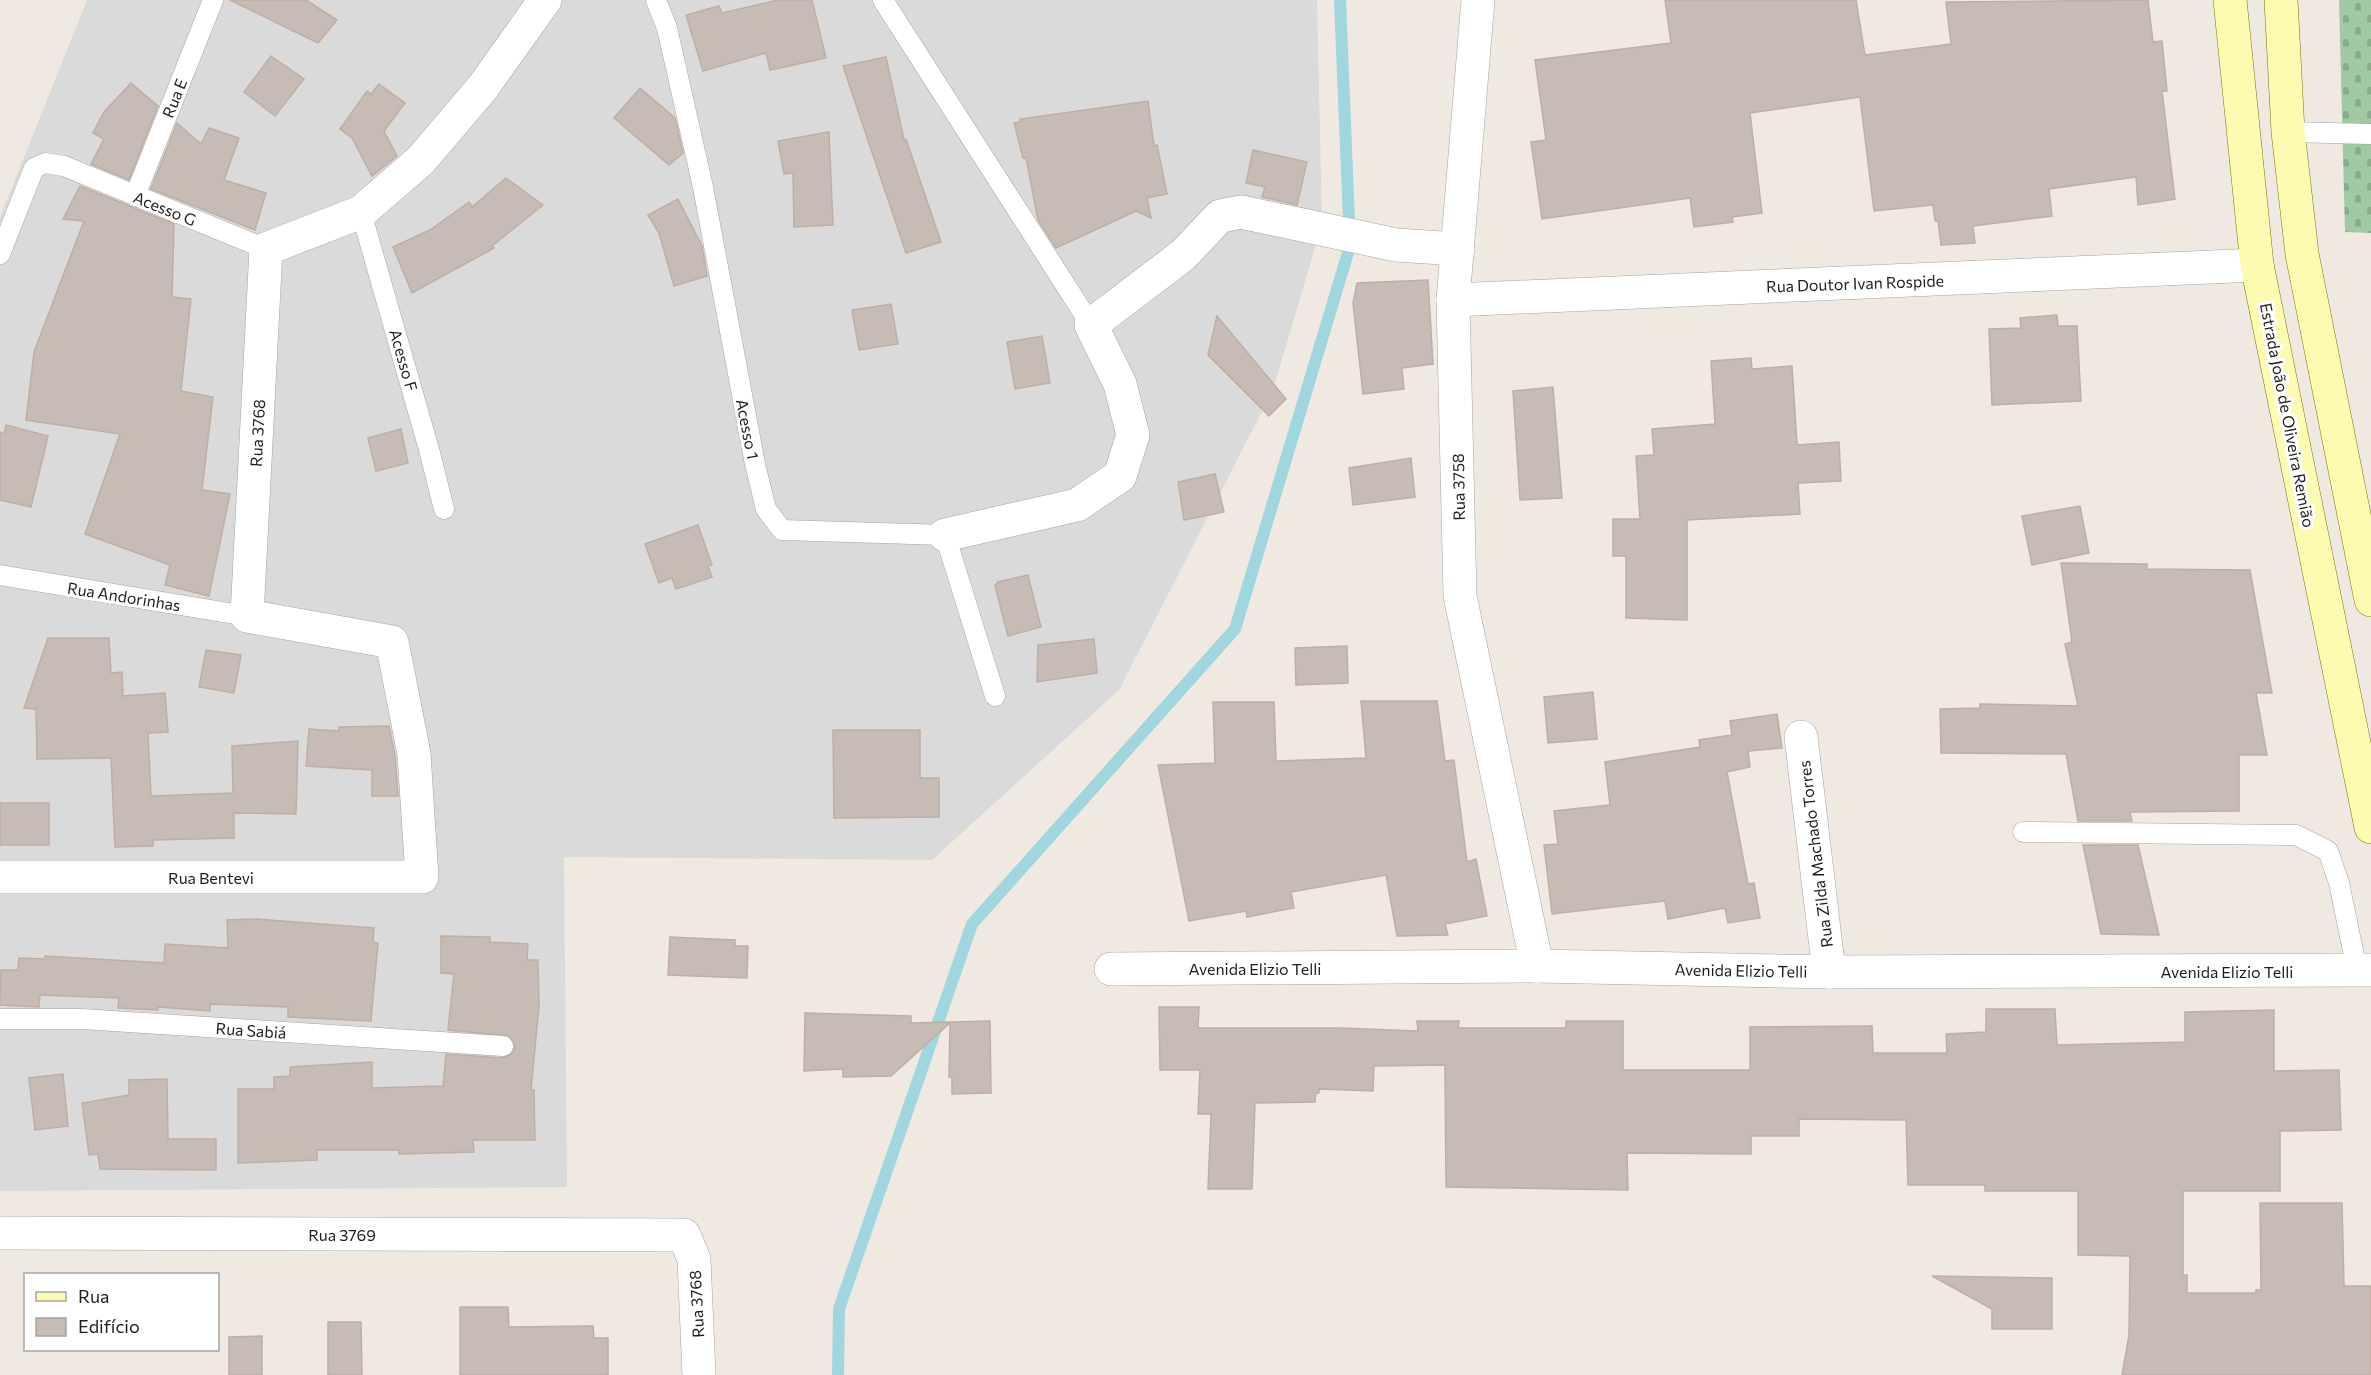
<svg xmlns="http://www.w3.org/2000/svg" width="2371" height="1375" font-family="Commissioner,sans-serif">
<defs>
<pattern id="cemetery-stones" width="16" height="16" patternUnits="userSpaceOnUse" patternTransform="scale(1.5)"><rect width="16" height="16" fill="#a1c9a4"/><path d="M2 7V4a2 2 0 0 1 4 0v3zM10 15v-3a2 2 0 0 1 4 0v3z" fill="#8aac8d"/></pattern>
</defs>
<rect width="100%" height="100%" fill="#efe9e2"/>
<polygon fill="#dbdada" points="87,0 1317,0 1322,224 1273,390 1119,690 932,860 564,857 567,1187 0,1191 0,217"/>
<polygon fill="url(#cemetery-stones)" points="2339,0 2371,0 2371,233 2345,232"/>
<g fill="none" stroke-linecap="round" stroke-linejoin="round">
<polyline stroke="#9fd6df" stroke-width="12" points="838,1375 839,1309 972,924 1235,629 1350,246 1340,0"/>
</g>
<g fill="#c7bbb5" stroke="#c1aea3" stroke-width="1.5">
<polygon points="230,0 306,0 337,20 318,43"/>
<polygon points="778,0 812,0 826,58 770,70 766,53 703,71 686,15 719,6 722,13"/>
<polygon points="1665,0 1856,0 1865,55 1951,44 1946,2 2148,0 2153,42 2162,41 2167,91 2162,91 2175,199 2138,205 2136,177 2049,189 2052,216 1973,226 1975,243 1941,245 1938,221 1935,221 1933,205 1874,211 1860,97 1750,113 1762,213 1732,217 1733,222 1694,227 1690,198 1542,219 1531,142 1546,140 1535,60 1671,43"/>
<polygon points="271,56 304,79 275,116 244,92"/>
<polygon points="886,57 904,140 906,139 941,242 906,253 843,66"/>
<polygon points="131,83 158,106 129,180 91,164 104,139 93,133 104,112"/>
<polygon points="379,84 405,103 384,131 397,156 372,176 352,138 340,129 367,91 371,94"/>
<polygon points="640,88 675,118 683,153 669,165 614,118"/>
<polygon points="1148,101 1154,146 1157,145 1167,194 1147,198 1151,218 1136,211 1056,248 1038,220 1026,158 1023,158 1014,123 1021,122 1020,119"/>
<polygon points="177,123 201,144 209,128 239,138 224,180 266,193 255,230 151,189"/>
<polygon points="829,132 833,225 794,227 793,173 784,174 778,141"/>
<polygon points="1253,150 1307,162 1297,205 1262,197 1265,187 1246,183"/>
<polygon points="506,178 543,205 492,246 494,248 412,293 393,247 430,230 469,202 472,207"/>
<polygon points="80,186 174,224 172,297 191,299 181,391 213,397 202,490 230,494 209,596 165,585 170,565 85,534 120,434 26,420 34,352 84,221 63,219"/>
<polygon points="678,199 702,246 707,276 674,286 659,233 648,215"/>
<polygon points="1428,280 1433,364 1402,368 1404,389 1363,394 1353,303 1357,283"/>
<polygon points="891,304 898,344 859,350 852,310"/>
<polygon points="2057,315 2058,326 2077,326 2081,401 1992,405 1989,329 2021,328 2020,318"/>
<polygon points="1217,316 1286,399 1269,416 1208,355"/>
<polygon points="1042,336 1050,383 1015,389 1007,342"/>
<polygon points="1751,358 1752,369 1792,366 1797,445 1839,442 1841,481 1798,483 1800,514 1687,520 1687,620 1626,618 1626,556 1613,556 1613,519 1640,519 1636,456 1654,455 1652,429 1715,424 1711,361"/>
<polygon points="1553,387 1562,498 1520,500 1513,391"/>
<polygon points="6,425 48,436 31,507 0,500 0,432 4,434"/>
<polygon points="401,429 408,463 376,471 368,438"/>
<polygon points="1411,458 1415,497 1353,505 1349,468"/>
<polygon points="1215,474 1224,512 1184,520 1178,482"/>
<polygon points="2080,506 2089,553 2032,565 2022,516"/>
<polygon points="698,525 712,565 708,566 712,577 676,589 672,578 659,583 645,544"/>
<polygon points="2061,563 2147,564 2147,569 2250,570 2272,693 2256,693 2267,755 2239,755 2239,811 2130,812 2132,821 2078,821 2066,754 1941,753 1940,709 1980,708 1980,704 2078,706 2065,644 2072,642"/>
<polygon points="1028,575 1041,627 1008,636 995,586 998,582"/>
<polygon points="48,638 109,638 111,673 122,672 123,696 165,693 168,732 148,733 151,796 233,793 232,746 298,741 296,814 234,813 234,838 153,840 153,846 115,847 111,758 37,759 36,709 24,708"/>
<polygon points="1094,639 1097,673 1037,682 1038,645"/>
<polygon points="1347,646 1348,683 1296,685 1295,648"/>
<polygon points="206,650 241,655 234,693 199,687"/>
<polygon points="1593,692 1597,739 1548,743 1544,697"/>
<polygon points="1361,701 1437,701 1445,761 1454,760 1467,862 1476,859 1487,916 1445,924 1448,935 1397,936 1386,875 1291,892 1294,908 1247,917 1246,911 1189,921 1158,765 1215,763 1213,702 1274,702 1276,761 1366,758"/>
<polygon points="1777,714 1782,748 1748,751 1750,767 1727,772 1748,884 1754,883 1760,918 1728,923 1725,908 1668,919 1665,901 1552,914 1544,845 1558,844 1554,811 1610,805 1605,762 1700,747 1699,740 1732,735 1730,721"/>
<polygon points="389,726 395,756 398,796 372,796 372,770 306,766 309,729 339,731 339,727"/>
<polygon points="833,730 920,730 920,778 939,778 939,817 834,818"/>
<rect x="0" y="803" width="49" height="42"/>
<polygon points="2083,845 2138,845 2159,935 2101,934"/>
<polygon points="256,919 374,928 373,942 378,943 371,1021 288,1017 288,1007 210,1004 210,1011 158,1007 158,1010 118,1008 119,998 40,995 39,1007 0,1005 1,970 18,970 19,958 45,959 45,956 164,963 165,944 228,948 227,920"/>
<polygon points="441,936 490,937 490,942 528,944 527,960 538,960 539,1005 531,1090 534,1090 535,1140 473,1140 474,1152 399,1154 399,1150 317,1150 317,1160 238,1163 238,1089 274,1089 274,1077 290,1076 290,1067 372,1062 372,1088 443,1086 446,1054 502,1058 513,1053 515,1046 509,1036 448,1030 454,974 441,973"/>
<polygon points="670,937 735,940 735,946 748,946 747,978 668,975"/>
<polygon points="1159,1007 1199,1007 1198,1028 1339,1028 1418,1031 1417,1021 1459,1021 1458,1028 1566,1028 1566,1021 1623,1021 1623,1070 1750,1070 1750,1027 1872,1026 1873,1053 1947,1053 1946,1034 1986,1032 1986,1009 2055,1009 2057,1045 2185,1042 2185,1012 2274,1010 2274,1071 2339,1070 2341,1130 2280,1131 2280,1191 2183,1191 2183,1275 2187,1275 2187,1293 2256,1293 2256,1290 2261,1290 2260,1203 2342,1203 2344,1286 2371,1286 2371,1375 2122,1375 2129,1335 2130,1256 2078,1255 2078,1191 1985,1191 1985,1185 1908,1185 1906,1120 1799,1119 1799,1136 1751,1136 1751,1154 1627,1153 1628,1190 1446,1187 1445,1065 1374,1066 1373,1091 1319,1089 1319,1093 1316,1093 1315,1102 1255,1103 1252,1189 1208,1189 1211,1114 1198,1114 1200,1070 1160,1070"/>
<polygon points="805,1013 911,1016 911,1023 990,1021 991,1093 952,1094 952,1078 949,1077 950,1023 891,1076 843,1077 843,1069 804,1071"/>
<polygon points="63,1074 68,1126 35,1130 29,1078"/>
<polygon points="167,1079 168,1139 216,1139 216,1170 100,1169 98,1154 89,1155 82,1103 129,1095 129,1080"/>
<polygon points="1932,1276 2052,1278 2052,1329 1992,1329 1992,1309"/>
<polygon points="460,1307 508,1307 509,1327 593,1326 594,1338 608,1338 608,1375 460,1375"/>
<polygon points="328,1322 361,1322 362,1375 328,1375"/>
<polygon points="262,1336 262,1375 229,1375 229,1337"/>
</g>
<g fill="none" stroke-linecap="round" stroke-linejoin="round">
<g stroke="#a4a4a4" stroke-width="21">
<g id="service">
<polyline points="656,0 667,28 703,187 755,464 766,509 782,530 945,535 995,696"/>
<polyline points="883,0 1091,325"/>
<polyline points="2288,132 2371,134"/>
<polyline points="135,196 213,0"/>
<polyline points="361,212 430,453 444,509"/>
<polyline points="0,254 34,168 45,163 64,166 266,249"/>
<polyline points="0,575 247,616"/>
<polyline points="2023,832 2296,835 2328,851 2339,883 2357,970"/>
<polyline points="0,1019 82,1019 503,1046"/>
</g>
</g>
<g stroke="#a4a4a4" stroke-width="34">
<g id="minor">
<polyline points="1478,0 1453,300 1460,596 1537,966"/>
<polyline points="1453,300 2257,265"/>
<polyline points="945,535 1077,505 1120,476 1133,435 1120,384 1091,325 1183,255 1220,216 1241,212 1396,245 1458,249"/>
<polyline points="1801,737 1829,972"/>
<polyline points="0,877 422,877 414,754 392,642 247,616 266,249 361,212 421,160 483,87 545,0"/>
<polyline points="1111,969 1537,966 1829,972 2371,970"/>
<polyline points="0,1233 684,1235 694,1259 699,1375"/>
</g>
</g>
<g stroke="#757800" stroke-width="34">
<g id="secondary">
<polyline points="2230,0 2257,265 2371,827"/>
<polyline points="2281,0 2288,132 2302,254 2371,600"/>
</g>
</g>
<use href="#service" stroke="#fff" stroke-width="20"/>
<use href="#minor" stroke="#fff" stroke-width="33"/>
<use href="#secondary" stroke="#fdfbb1" stroke-width="33"/>
</g>
<g text-anchor="middle" dominant-baseline="central" stroke-width="6" stroke-linejoin="round" paint-order="stroke">
<g font-size="16" fill="#1d1d1d" stroke="#fff">
<text transform="translate(174 98) rotate(-68)">Rua E</text>
<text transform="translate(165 208) rotate(22)">Acesso G</text>
<text transform="translate(1855 283) rotate(-2)">Rua Doutor Ivan Rospide</text>
<text transform="translate(404 360) rotate(74)">Acesso F</text>
<text transform="translate(2288 415) rotate(79)">Estrada João de Oliveira Remião</text>
<text transform="translate(748 429) rotate(79)">Acesso 1</text>
<text transform="translate(257 433) rotate(-87)">Rua 3768</text>
<text transform="translate(1458 487) rotate(-91)">Rua 3758</text>
<text transform="translate(124 596) rotate(9)">Rua Andorinhas</text>
<text transform="translate(1815 854) rotate(-97)">Rua Zilda Machado Torres</text>
<text x="211" y="877">Rua Bentevi</text>
<text x="1255" y="968">Avenida Elizio Telli</text>
<text transform="translate(1741 970) rotate(1)">Avenida Elizio Telli</text>
<text x="2227" y="971">Avenida Elizio Telli</text>
<text transform="translate(251 1030) rotate(4)">Rua Sabiá</text>
<text x="342" y="1234">Rua 3769</text>
<text transform="translate(696 1304) rotate(-93)">Rua 3768</text>
</g>
</g>
<rect x="24" y="1273" width="195" height="78" fill="#ffffff" stroke="#a5a5a5" stroke-width="1.5"/>
<rect x="36" y="1292" width="30" height="9" fill="#fdfbb1" stroke="#a5a5a5" stroke-width="1.5"/>
<text x="78" y="1303" font-size="18" fill="#1d1d1d">Rua</text>
<rect x="36" y="1318" width="30" height="18" fill="#c7bbb5" stroke="#a5a5a5" stroke-width="1.5"/>
<text x="78" y="1333" font-size="18" fill="#1d1d1d">Edifício</text>
</svg>
